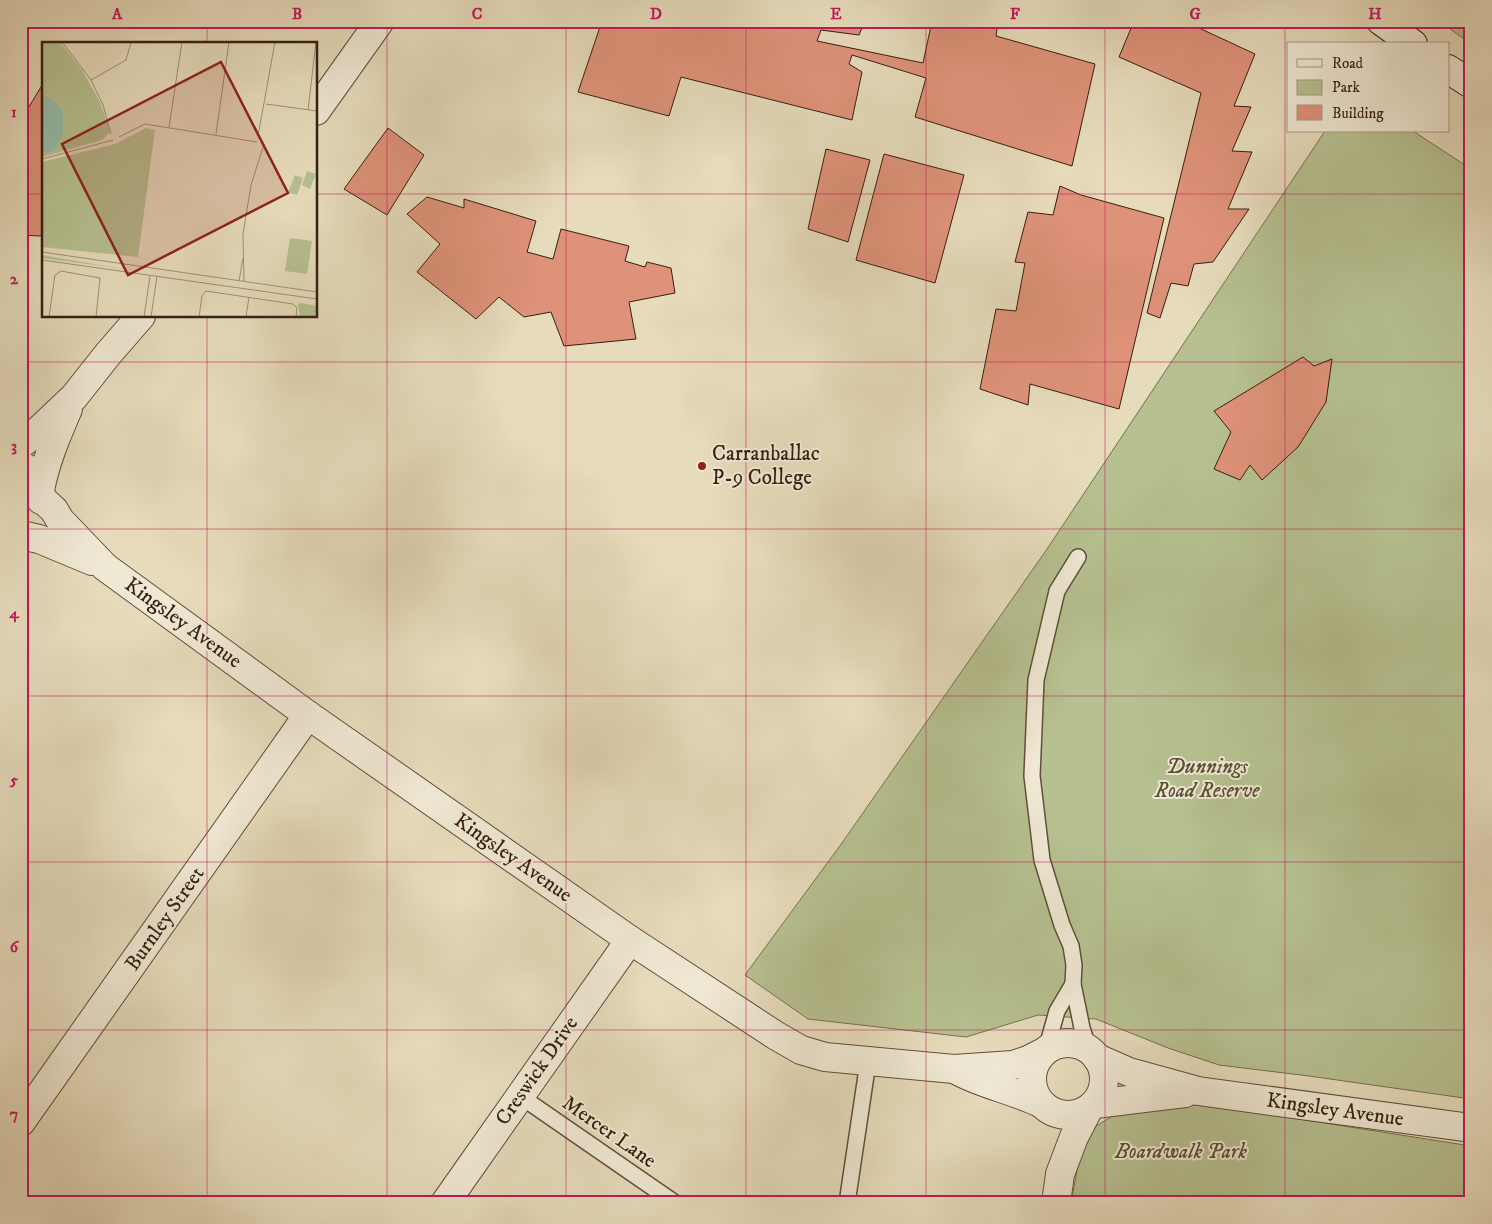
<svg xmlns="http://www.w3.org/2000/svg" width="1492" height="1224" font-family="'IM FELL DW Pica',serif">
<rect width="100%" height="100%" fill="#e6dbbb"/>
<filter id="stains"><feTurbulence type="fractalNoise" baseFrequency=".004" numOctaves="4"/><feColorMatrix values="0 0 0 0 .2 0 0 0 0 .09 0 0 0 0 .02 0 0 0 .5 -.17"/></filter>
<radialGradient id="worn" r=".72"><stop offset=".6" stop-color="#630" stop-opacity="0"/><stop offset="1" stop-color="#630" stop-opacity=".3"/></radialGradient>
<g fill="#b6c090" stroke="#767050">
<polygon points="1439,21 1459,21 1471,30 1471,44"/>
<polygon points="1325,131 1413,131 1471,169 1471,1099 1309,1076 1219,1065 1168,1048 1096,1019 1038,1015 966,1037 808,1019 745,975 842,843 1047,549"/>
<polygon points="1178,1100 1471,1146 1471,1203 1071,1203 1080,1154 1093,1128 1119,1112"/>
</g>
<g fill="#de9279" stroke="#351f11">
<polygon points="602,21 865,21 859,35 821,30 817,41 923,63 932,21 947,21 965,27 968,21 998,21 996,36 1095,64 1072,166 915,117 926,78 852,55 849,64 862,72 852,120 681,77 669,116 578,92"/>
<polygon points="1134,21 1184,21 1255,54 1234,106 1251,107 1232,151 1252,152 1228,209 1249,209 1213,262 1194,264 1188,286 1171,283 1160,318 1147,313 1201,93 1119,57"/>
<polygon points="44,82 44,235 39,236 21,235 21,120"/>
<polygon points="388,128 424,155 387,215 344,189"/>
<polygon points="826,149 870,160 848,242 808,229"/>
<polygon points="884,154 964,175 935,283 856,260"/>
<polygon points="1060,186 1081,195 1164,218 1119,409 1030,384 1028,405 980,389 996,309 1016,311 1025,263 1015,262 1028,212 1053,215"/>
<polygon points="427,197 464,208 464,199 536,221 527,252 553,259 561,229 629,246 625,261 645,267 647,262 671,268 675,293 629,302 636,339 564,346 551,312 524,317 499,297 476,319 417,272 440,244 407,214"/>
<polygon points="1303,357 1314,366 1332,359 1326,402 1298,447 1262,480 1250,465 1240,480 1214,469 1231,432 1214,411"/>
</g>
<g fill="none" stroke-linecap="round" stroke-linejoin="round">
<g stroke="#614e3c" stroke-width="18">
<g id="lane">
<polyline points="1078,557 1057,591 1036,680 1032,776 1042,860 1062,925 1071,946 1074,965 1073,984 1082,1028 1089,1050"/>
<polyline points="1046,1050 1057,1011 1073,984"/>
<polyline points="520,1096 675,1203"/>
<polyline points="847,1203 868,1062"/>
</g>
</g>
<g stroke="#614e3c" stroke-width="30">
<g id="street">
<polyline points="316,111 380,21"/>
<polyline points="21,444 36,433 74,397 108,354 141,316"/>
<path d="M21,465C35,473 41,485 41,500"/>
<path d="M40,490C46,460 56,437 68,409"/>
<polyline points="41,498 54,510 60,520 105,567 308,715 630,940 775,1035 801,1050 825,1057 954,1069 1013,1065 1028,1060 1042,1053"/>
<polyline points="21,535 39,539 92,561"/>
<circle cx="1068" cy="1079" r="36"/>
<polyline points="1097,1058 1129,1072 1198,1091 1471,1128"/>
<path d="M958,1071C984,1085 1013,1090 1040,1103"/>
<polyline points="1095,1104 1185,1093"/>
<polyline points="21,1122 308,715"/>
<polyline points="445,1203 630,940"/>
<polyline points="1056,1203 1060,1174 1074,1137 1088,1110"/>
</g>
</g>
<g stroke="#351f11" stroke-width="30">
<g id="secondary">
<polyline points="1381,21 1413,44"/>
<polyline points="1448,69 1471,84"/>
</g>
</g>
<use href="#lane" stroke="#efe8d3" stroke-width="15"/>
<use href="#street" stroke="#efe8d3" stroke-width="28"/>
<use href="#secondary" stroke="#efe8d3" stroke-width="28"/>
</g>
<path fill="none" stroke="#c2185b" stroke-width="1" stroke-opacity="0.55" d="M207,21V44M387,21V1203M566,21V1203M746,21V1203M926,21V1203M1105,21V1203M1285,21V1203M21,194H44M316,194H1471M207,316V1203M21,362H1471M21,529H1471M21,696H1471M21,862H1471M21,1030H1471"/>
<circle fill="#8f2418" stroke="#efe8d3" stroke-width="2" cx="702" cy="466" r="5"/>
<g text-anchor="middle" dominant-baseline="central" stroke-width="4" stroke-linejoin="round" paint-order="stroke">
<g font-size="21" fill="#351f11" stroke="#efe8d3" text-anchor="start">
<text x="712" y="454">Carranballac<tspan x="712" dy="24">P-9 College</tspan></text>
</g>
<g font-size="21" fill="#351f11" stroke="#efe8d3">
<text transform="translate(183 623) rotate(36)">Kingsley Avenue</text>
<text transform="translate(513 858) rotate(35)">Kingsley Avenue</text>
<text transform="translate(165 919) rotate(-55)">Burnley Street</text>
<text transform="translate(537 1071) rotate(-55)">Creswick Drive</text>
<text transform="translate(1335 1110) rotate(8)">Kingsley Avenue</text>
<text transform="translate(609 1132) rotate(35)">Mercer Lane</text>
</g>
<g font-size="21" font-style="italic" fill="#5c4f37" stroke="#efe8d3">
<text x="1207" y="767">Dunnings<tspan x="1207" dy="24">Road Reserve</tspan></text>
<text x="1181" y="1152">Boardwalk Park</text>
</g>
</g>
<g transform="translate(42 42)">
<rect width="275" height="275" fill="#e6dbbb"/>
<path d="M0,0H18L40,28L58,60L68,90L60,98L0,115ZM104,86L113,88L96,215L0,205V120L73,102ZM265,129L274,132L268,147L260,143ZM253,133L261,136L255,153L246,150ZM248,196L270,199L265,232L243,229ZM0,213L57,223L106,230L0,216ZM259,261L275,264V275H258L256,262Z" fill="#b6c090"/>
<path d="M0,54L11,58L21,69V92L12,108L5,111L0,109Z" fill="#97bcaa"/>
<path fill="none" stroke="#9f9077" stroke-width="1" d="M20,0L49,38L61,63L69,92M49,38L84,18L89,0M224,62L275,69M266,68L274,0M127,85L140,0M174,92L187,0M216,94L233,0M77,95L103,82L215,100M0,117L71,98M0,210L275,250M0,218L275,257M197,239L201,216M202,240L201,192L209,143L222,102M7,275L13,233L19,229L58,236L54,275M102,275L108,234M109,275L115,234M157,275L160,254L164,249L251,262L255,266L254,275M204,275L207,255"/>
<path fill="#8f2418" fill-opacity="0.15" stroke="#8f2418" stroke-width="2.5" d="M179,20L246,151L86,233L20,102Z"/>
<rect width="275" height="275" fill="none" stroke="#351f11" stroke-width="2.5"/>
</g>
<rect width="1492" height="1224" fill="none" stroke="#e6dbbb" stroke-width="55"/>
<rect x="1287" y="42" width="162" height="90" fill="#efe8d3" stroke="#a59885"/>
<rect x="1297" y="59" width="25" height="8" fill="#efe8d3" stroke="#a59885"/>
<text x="1332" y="68" font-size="15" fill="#351f11">Road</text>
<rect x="1297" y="80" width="25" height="15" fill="#b6c090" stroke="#a59885"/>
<text x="1332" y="92" font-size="15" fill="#351f11">Park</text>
<rect x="1297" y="105" width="25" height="15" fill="#de9279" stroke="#a59885"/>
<text x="1332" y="118" font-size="15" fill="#351f11">Building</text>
<rect x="28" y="28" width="1436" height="1168" fill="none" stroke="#c2185b" stroke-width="2"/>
<g font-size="16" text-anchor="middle" font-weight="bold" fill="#c2185b">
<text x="117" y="19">A</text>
<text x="297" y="19">B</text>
<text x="477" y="19">C</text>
<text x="656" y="19">D</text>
<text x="836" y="19">E</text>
<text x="1015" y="19">F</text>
<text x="1195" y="19">G</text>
<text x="1375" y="19">H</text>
<text x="14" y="117">1</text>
<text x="14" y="284">2</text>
<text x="14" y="451">3</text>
<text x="14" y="618">4</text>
<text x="14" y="785">5</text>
<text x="14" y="952">6</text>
<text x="14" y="1119">7</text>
</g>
<rect width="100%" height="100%" filter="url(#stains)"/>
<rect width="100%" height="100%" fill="url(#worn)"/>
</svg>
